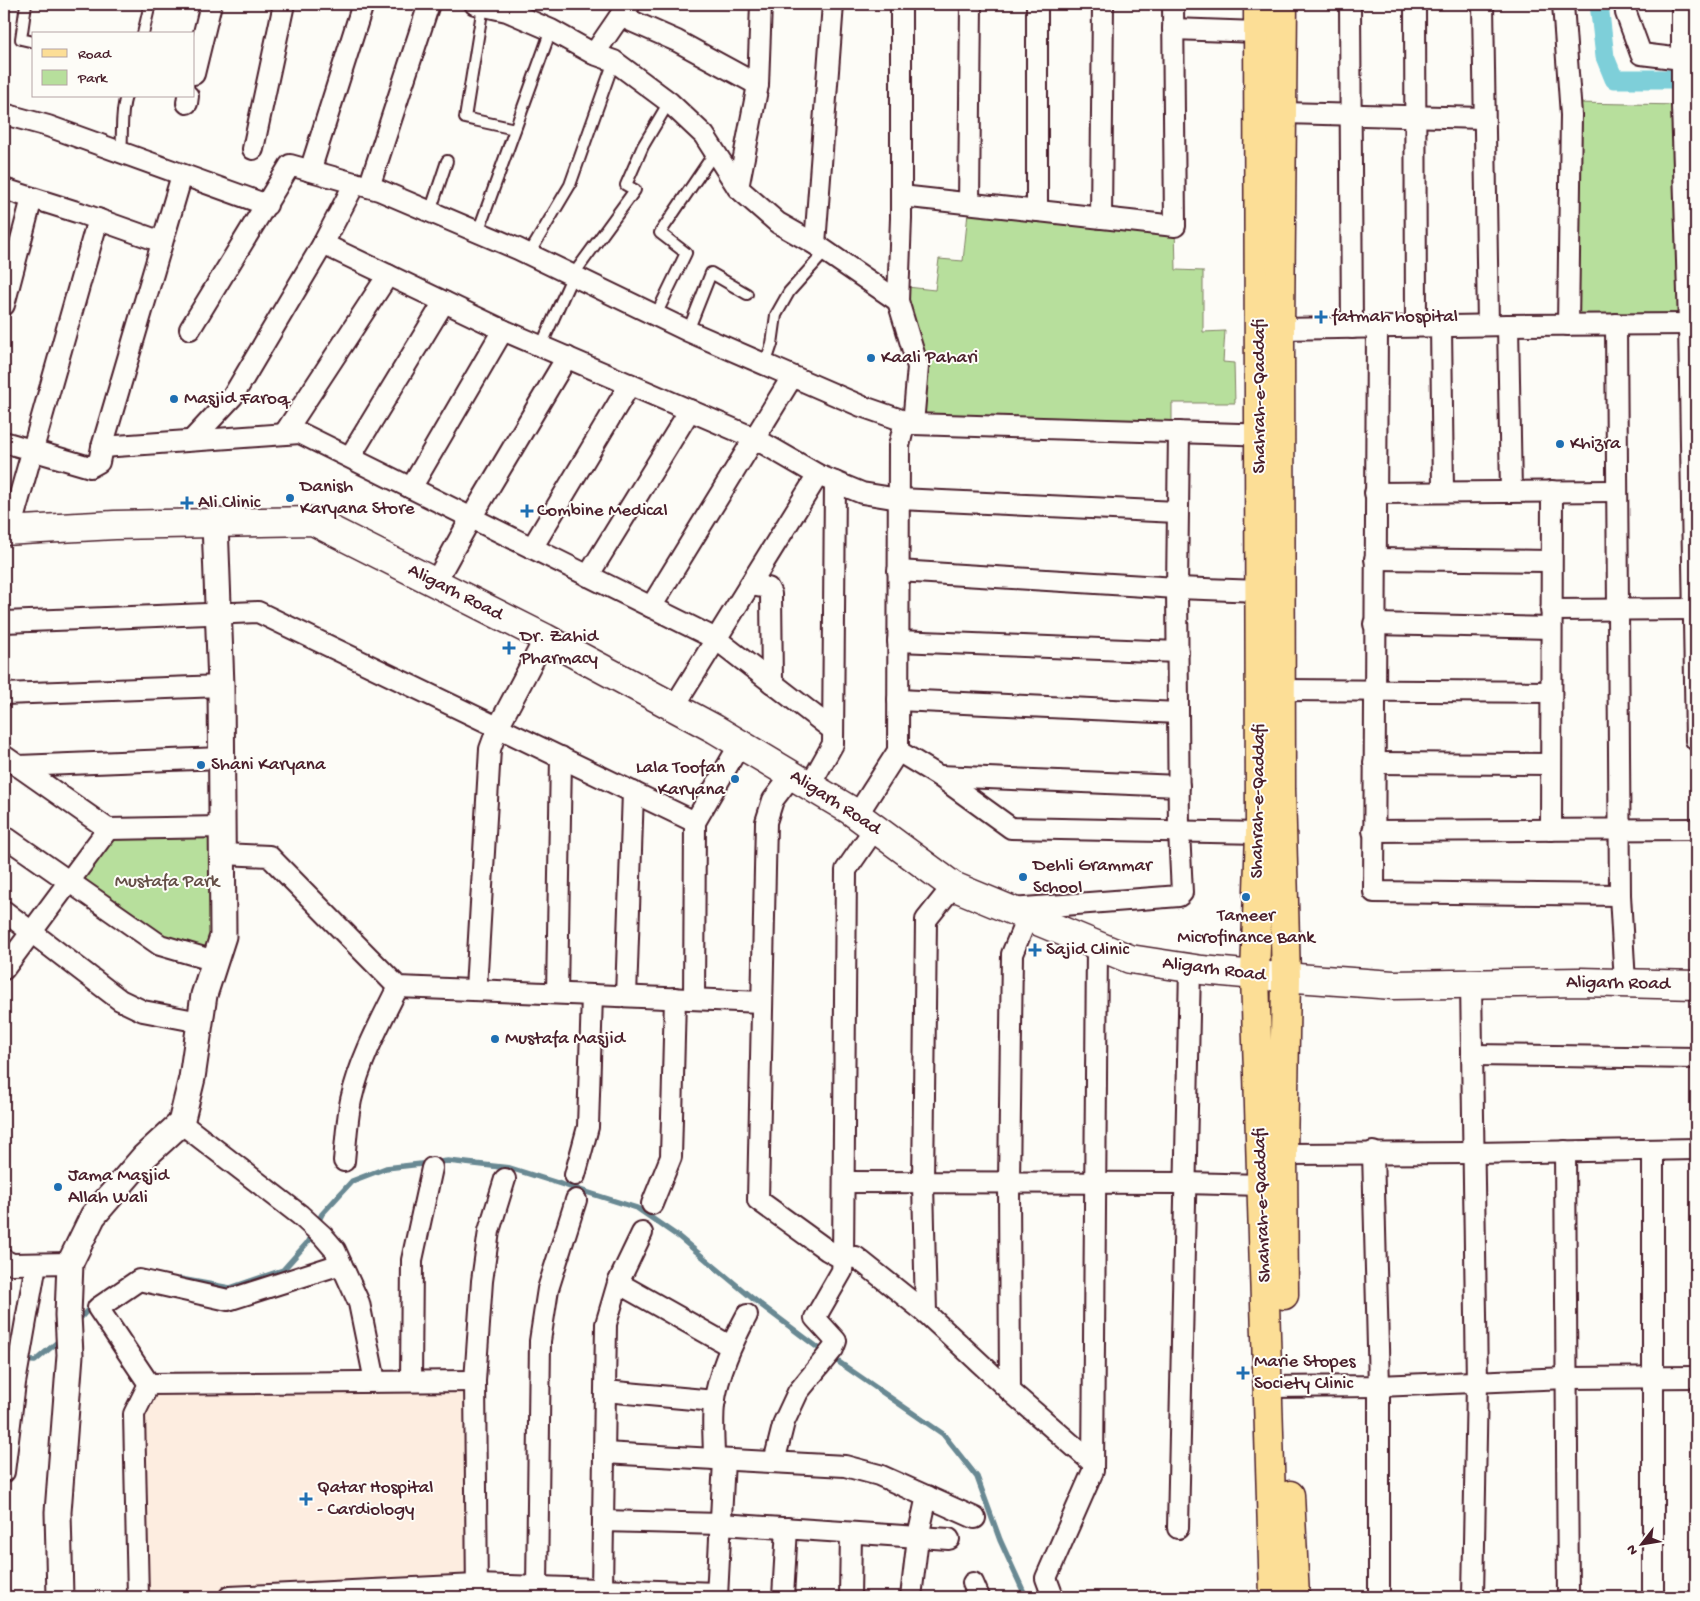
<svg xmlns="http://www.w3.org/2000/svg" width="1700" height="1601" font-family="'Gochi Hand',sans-serif">
<rect width="100%" height="100%" fill="#fdfcf7"/>
<filter id="ink" filterUnits="userSpaceOnUse"><feTurbulence type="fractalNoise" baseFrequency=".02" numOctaves="2"/><feDisplacementMap in="SourceGraphic" scale="10" xChannelSelector="R" yChannelSelector="G"/><feConvolveMatrix kernelMatrix="1 2 1 2 8 2 1 2 1" color-interpolation-filters="sRGB"/></filter>
<g filter="url(#ink)">
<polygon fill="#fdede0" points="475,1381 476,1585 232,1597 138,1597 134,1414 149,1384"/>
<g fill="#b7df9c" stroke="#807f64">
<polygon points="1575,103 1682,105 1689,324 1568,325"/>
<polygon points="969,203 1175,226 1176,270 1203,271 1203,332 1225,331 1223,362 1234,363 1235,403 1172,403 1172,427 923,419 906,301 907,287 935,290 939,259 963,261"/>
<polygon points="222,827 215,961 160,945 69,882 108,829"/>
</g>
<g fill="none" stroke-linecap="round" stroke-linejoin="round">
<g stroke="#698993" stroke-width="5.5">
<polyline points="180,1279 230,1288 283,1270 307,1243 322,1214 352,1181 386,1168 448,1161 510,1168 637,1208 679,1237 752,1298 817,1347 943,1434 977,1477 1000,1540 1026,1597"/>
<polyline points="76,1323 93,1304"/>
<polyline points="4,1359 35,1361 61,1339"/>
</g>
<polyline stroke="#7ecfd9" stroke-width="19" points="1599,4 1605,57 1614,79 1670,79"/>
<g stroke="#4a1f2b" stroke-width="14">
<g id="service">
<polyline points="26,4 21,39 34,42"/>
<polyline points="483,6 465,118 515,129"/>
<polyline points="143,34 150,4"/>
<path d="M121,153C123,134 120,114 126,96"/>
<polyline points="430,212 447,161"/>
<polyline points="478,232 551,30"/>
<polyline points="529,254 570,185 614,61"/>
<polyline points="656,315 686,253 660,233 715,152"/>
<polyline points="688,331 711,273 747,294"/>
<polyline points="541,346 573,275 635,190 626,185 643,146 669,102"/>
<polyline points="765,365 772,344 776,315 789,292 825,252"/>
</g>
</g>
<g stroke="#4a1f2b" stroke-width="24">
<g id="minor">
<polyline points="475,4 507,11 551,30 594,54 614,61 669,102 704,135 738,188 778,223 815,244 898,301"/>
<polyline points="901,4 901,218 898,301 918,367 913,424"/>
<polyline points="1037,4 1037,211"/>
<polyline points="1350,4 1352,328"/>
<polyline points="1415,4 1416,326"/>
<polyline points="1483,4 1488,325"/>
<polyline points="1563,4 1571,115 1568,325"/>
<polyline points="1625,4 1626,13 1641,54 1682,59"/>
<polyline points="1682,4 1682,105 1689,324 1696,740"/>
<polyline points="620,16 677,41 758,85"/>
<polyline points="1173,29 1258,32"/>
<polyline points="594,54 620,16 630,4"/>
<polyline points="194,74 211,4"/>
<polyline points="187,103 188,96"/>
<polyline points="1283,113 1484,118"/>
<polyline points="4,114 48,126 267,205"/>
<polyline points="253,149 284,4"/>
<polyline points="310,171 363,4"/>
<polyline points="369,187 429,4"/>
<polyline points="738,188 758,85 761,4"/>
<polyline points="4,189 80,213 162,242"/>
<polyline points="901,196 1175,226 1173,4"/>
<polyline points="969,203 971,4"/>
<polyline points="1101,218 1103,4"/>
<polyline points="323,244 503,330 754,438 818,475 862,493 899,499 1177,512"/>
<polyline points="815,244 833,4"/>
<polyline points="4,305 32,198"/>
<polyline points="1616,324 1620,895 1625,983"/>
<polyline points="1508,325 1511,492"/>
<polyline points="1441,326 1443,492"/>
<polyline points="1377,327 1374,892 1620,895"/>
<polyline points="190,329 290,165 379,190 518,249 688,331 861,406 913,424 1272,435"/>
<polyline points="1280,329 1508,325 1696,324"/>
<polyline points="284,434 388,275"/>
<polyline points="192,440 233,396 323,244 355,183"/>
<polyline points="4,442 90,467 99,462 102,447 182,175"/>
<polyline points="102,447 300,433 716,639 833,730"/>
<polyline points="350,457 444,302"/>
<polyline points="411,488 503,330"/>
<polyline points="1375,493 1617,491"/>
<polyline points="10,530 98,219"/>
<polyline points="532,548 630,384"/>
<polyline points="1375,559 1551,561"/>
<polyline points="898,571 1177,588 1260,591"/>
<polyline points="588,576 690,410"/>
<polyline points="435,583 471,518 567,357"/>
<polyline points="750,585 768,588 771,594 772,683"/>
<polyline points="651,607 792,377"/>
<polyline points="1551,610 1696,609"/>
<polyline points="4,622 258,612 695,822"/>
<polyline points="1374,624 1551,628"/>
<polyline points="898,641 1178,652"/>
<polyline points="1281,690 1551,692"/>
<polyline points="4,694 221,686"/>
<polyline points="898,700 1178,713"/>
<polyline points="674,707 818,475"/>
<polyline points="898,751 939,776 1011,828 1260,833"/>
<polyline points="4,756 108,829 222,827"/>
<polyline points="1374,763 1551,764"/>
<polyline points="18,766 221,758"/>
<polyline points="792,775 773,800 766,822 758,1200 827,1250 843,1259 856,1257 926,1313 1010,1391 1093,1463"/>
<polyline points="939,776 1179,786"/>
<polyline points="810,785 833,744 835,482"/>
<polyline points="857,815 898,751 899,446 905,421"/>
<polyline points="1551,830 1552,491"/>
<polyline points="1373,831 1696,829"/>
<polyline points="4,836 160,945 215,961"/>
<polyline points="222,854 269,856 398,987 762,1002"/>
<polyline points="1012,909 1179,896 1182,893 1179,831 1177,588 1179,432"/>
<polyline points="4,911 120,1000 143,1011 200,1022"/>
<polyline points="4,969 108,829"/>
<polyline points="1471,983 1477,1382 1473,1597"/>
<polyline points="476,989 490,749 498,727 545,638"/>
<polyline points="557,993 561,757"/>
<polyline points="626,996 633,792"/>
<polyline points="694,999 695,822 740,744"/>
<polyline points="1472,1055 1696,1058"/>
<polyline points="181,1123 300,1215 323,1236 335,1250 359,1303 375,1381"/>
<polyline points="1565,1151 1568,1597"/>
<polyline points="1373,1152 1379,1386 1379,1597"/>
<polyline points="1283,1154 1473,1153 1696,1149"/>
<path d="M344,1161C346,1141 347,1120 351,1100C360,1060 380,1023 398,987"/>
<polyline points="575,1175 588,1127 592,995"/>
<polyline points="844,1182 1185,1183 1262,1185"/>
<polyline points="652,1204 671,1157 675,998"/>
<polyline points="4,1260 12,1264 70,1263"/>
<polyline points="618,1283 730,1346"/>
<polyline points="926,1313 923,1183 926,920 953,886"/>
<polyline points="411,1381 412,1260 432,1168"/>
<polyline points="149,1384 98,1308 139,1280 228,1300 341,1264"/>
<polyline points="1268,1387 1379,1386 1567,1378 1696,1377"/>
<polyline points="605,1391 715,1401"/>
<polyline points="1010,1391 1009,1183 1012,954 1027,918"/>
<polyline points="604,1453 845,1466 879,1475 975,1518"/>
<path d="M714,1459C714,1441 712,1423 714,1405C718,1373 732,1343 747,1315"/>
<polyline points="774,1462 784,1422 798,1392 833,1349 836,1341 815,1318 842,1271 843,1259 846,870 875,828"/>
<polyline points="4,1472 15,1383 36,1264"/>
<polyline points="603,1521 721,1524 949,1539"/>
<polyline points="1178,1528 1190,968"/>
<polyline points="973,1583 979,1597"/>
<polyline points="537,1587 540,1341 548,1289 576,1200"/>
<polyline points="602,1589 606,1324 618,1283 642,1233"/>
<polyline points="138,1597 134,1414 149,1384 475,1381"/>
<polyline points="229,1597 476,1585 717,1593"/>
<polyline points="477,1597 475,1381 482,1281 489,1231 505,1179"/>
<polyline points="717,1597 724,1460"/>
<polyline points="783,1597 787,1528"/>
<polyline points="850,1597 851,1533"/>
<polyline points="911,1597 918,1537 927,1496"/>
<polyline points="1053,1597 1046,1578 1093,1471 1097,946"/>
<polyline points="1653,1597 1653,1150"/>
</g>
</g>
<g stroke="#4a1f2b" stroke-width="29">
<polyline id="tertiary" points="60,1597 58,1512 70,1355 68,1315 70,1263 93,1216 144,1157 181,1123 192,1078 204,995 223,936 221,686 215,523"/>
</g>
<g stroke="#4a1f2b" stroke-width="31">
<polyline id="secondary" points="4,531 115,525 313,521 545,638 715,729 850,810 953,886 1130,959 1202,970 1255,975 1393,985 1580,982 1696,985"/>
</g>
<g stroke="#4a1f2b" stroke-width="31">
<g id="primary">
<polyline points="1258,4 1260,833 1255,975 1274,1597"/>
<polyline points="1283,4 1280,329 1281,789 1286,978 1283,1154 1284,1295"/>
<polyline points="1290,1495 1295,1597"/>
</g>
</g>
<use href="#service" stroke="#fdfcf7" stroke-width="10"/>
<use href="#minor" stroke="#fdfcf7" stroke-width="20"/>
<use href="#tertiary" stroke="#fdfcf7" stroke-width="25"/>
<use href="#secondary" stroke="#fdfcf7" stroke-width="28"/>
<use href="#primary" stroke="#fcde96" stroke-width="28"/>
</g>
</g>
<g fill="#1f6fb2" stroke="#fdfcf7" stroke-width="2">
<path d="M1318.5 309.5h5v5h5v5h-5v5h-5v-5h-5v-5h5z"/>
<circle cx="871" cy="358" r="5"/>
<circle cx="174" cy="399" r="5"/>
<circle cx="1560" cy="444" r="5"/>
<circle cx="290" cy="498" r="5"/>
<path d="M184.5 495.5h5v5h5v5h-5v5h-5v-5h-5v-5h5z"/>
<path d="M524.5 503.5h5v5h5v5h-5v5h-5v-5h-5v-5h5z"/>
<path d="M506.5 640.5h5v5h5v5h-5v5h-5v-5h-5v-5h5z"/>
<circle cx="201" cy="765" r="5"/>
<circle cx="735" cy="779" r="5"/>
<circle cx="1023" cy="877" r="5"/>
<circle cx="1246" cy="897" r="5"/>
<path d="M1032.5 942.5h5v5h5v5h-5v5h-5v-5h-5v-5h5z"/>
<circle cx="495" cy="1039" r="5"/>
<circle cx="58" cy="1187" r="5"/>
<path d="M1240.5 1365.5h5v5h5v5h-5v5h-5v-5h-5v-5h5z"/>
<path d="M303.5 1491.5h5v5h5v5h-5v5h-5v-5h-5v-5h5z"/>
</g>
<g text-anchor="middle" dominant-baseline="central" stroke-width="4" stroke-linejoin="round" paint-order="stroke">
<g font-size="19" fill="#4a1f2b" stroke="#fdfcf7" text-anchor="start">
<text x="1332" y="317">fatmah hospital</text>
<text x="881" y="358">Kaali Pahari</text>
<text x="184" y="399">Masjid Faroq</text>
<text x="1570" y="444">Khizra</text>
<text x="300" y="487">Danish<tspan x="300" dy="22">Karyana Store</tspan></text>
<text x="198" y="503">Ali Clinic</text>
<text x="537" y="511">Combine Medical</text>
<text x="520" y="637">Dr. Zahid<tspan x="520" dy="22">Pharmacy</tspan></text>
<text x="211" y="765">Shani Karyana</text>
<text x="725" y="768" text-anchor="end">Lala Toofan<tspan x="725" dy="22">Karyana</tspan></text>
<text x="1033" y="866">Dehli Grammar<tspan x="1033" dy="22">School</tspan></text>
<text x="1246" y="916" text-anchor="middle">Tameer<tspan x="1246" dy="22">Microfinance Bank</tspan></text>
<text x="1046" y="950">Sajid Clinic</text>
<text x="505" y="1039">Mustafa Masjid</text>
<text x="68" y="1176">Jama Masjid<tspan x="68" dy="22">Allah Wali</tspan></text>
<text x="1254" y="1362">Marie Stopes<tspan x="1254" dy="22">Society Clinic</tspan></text>
<text x="317" y="1488">Qatar Hospital<tspan x="317" dy="22">- Cardiology</tspan></text>
</g>
<g font-size="19" fill="#4a1f2b" stroke="#fdfcf7">
<text transform="translate(1260 396) rotate(-90)">Shahrah-e-Qaddafi</text>
<text transform="translate(455 593) rotate(27)">Aligarh Road</text>
<text transform="translate(1259 801) rotate(-89)">Shahrah-e-Qaddafi</text>
<text transform="translate(835 803) rotate(33)">Aligarh Road</text>
<text transform="translate(1214 970) rotate(7)">Aligarh Road</text>
<text transform="translate(1618 984) rotate(1)">Aligarh Road</text>
<text transform="translate(1263 1205) rotate(-92)">Shahrah-e-Qaddafi</text>
</g>
<g font-size="19" fill="#654f47" stroke="#fdfcf7">
<text x="167" y="882">Mustafa Park</text>
</g>
</g>
<rect width="1700" height="1601" fill="none" stroke="#fdfcf7" stroke-width="20"/>
<rect x="10" y="10" width="1680" height="1581" fill="none" stroke="#4a1f2b" stroke-width="2" filter="url(#ink)"/>
<rect x="32" y="32" width="162" height="65" fill="#fdfcf7" stroke="#b5a4a5"/>
<rect x="42" y="49" width="25" height="8" fill="#fcde96" stroke="#b5a4a5"/>
<text x="78" y="58" font-size="15" fill="#4a1f2b">Road</text>
<rect x="42" y="70" width="25" height="15" fill="#b7df9c" stroke="#b5a4a5"/>
<text x="78" y="82" font-size="15" fill="#4a1f2b">Park</text>
<g transform="translate(1642 1544) rotate(239)" stroke="#fdfcf7" stroke-width="4" paint-order="stroke">
<path d="M0-4L9 19L0 12L-9 19Z" fill="#4a1f2b"/>
<text y="-8" font-size="14" font-weight="bold" text-anchor="middle" fill="#4a1f2b">N</text>
</g>
</svg>
